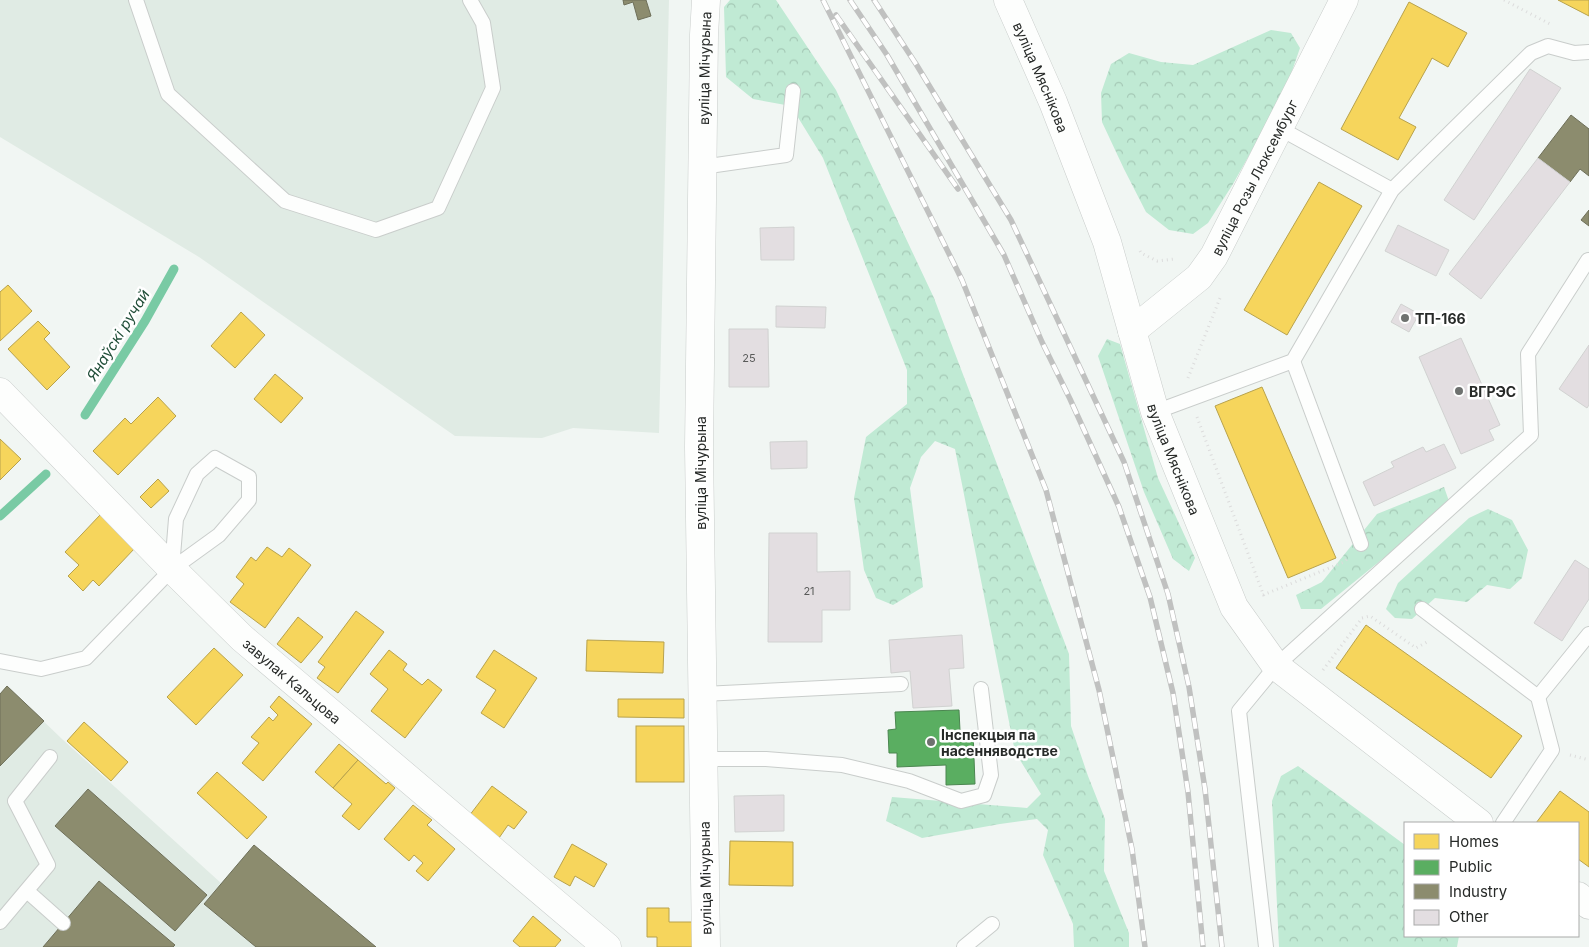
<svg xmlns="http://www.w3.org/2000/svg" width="1589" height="947" font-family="Inter,sans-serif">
<defs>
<pattern id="forest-crowns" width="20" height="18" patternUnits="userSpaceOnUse" patternTransform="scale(1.25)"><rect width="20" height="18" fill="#c0ead4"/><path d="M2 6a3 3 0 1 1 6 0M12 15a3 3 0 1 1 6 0" fill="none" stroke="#a5c9b6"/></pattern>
</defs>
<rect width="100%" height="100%" fill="#f1f6f3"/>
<g fill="#e0ebe4">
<polygon points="0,0 669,0 659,433 573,428 542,438 455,436 199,257 0,137"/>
<polygon points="7,686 62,739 221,883 254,845 376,947 0,947 0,694"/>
</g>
<g fill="url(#forest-crowns)">
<polygon points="730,0 776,0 836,90 934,298 1069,654 1071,726 1088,776 1105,819 1104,871 1129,933 1129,947 1074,947 1073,924 1043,855 1048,830 1037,819 1000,824 922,838 886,821 892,797 1027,808 1041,794 1015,752 955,449 935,441 921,457 910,488 923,587 893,605 876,598 864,570 854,498 866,437 907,404 907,370 823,158 791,106 753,99 726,77 724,7"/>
<polygon points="1271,30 1291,33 1300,48 1285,91 1233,184 1208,223 1193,234 1169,230 1146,212 1124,169 1102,122 1101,93 1111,64 1129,53 1161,62 1193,65"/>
<polygon points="1107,339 1120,344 1158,478 1195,558 1189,571 1173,559 1144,492 1098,356"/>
<polygon points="1444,487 1450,504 1321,609 1301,609 1296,595 1322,582 1377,514"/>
<polygon points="1488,509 1512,520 1528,550 1522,578 1510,589 1487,585 1467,602 1435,598 1412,619 1395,618 1386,609 1398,583 1469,518"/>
<polygon points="1298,766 1405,845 1405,936 1459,936 1457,947 1279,947 1272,801 1281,776"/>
</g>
<g fill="#f6d55c" stroke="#b8a24c">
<polygon points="1558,0 1589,0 1589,16"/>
<polygon points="1409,2 1467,33 1448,67 1432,58 1429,64 1399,118 1416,127 1398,160 1341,129"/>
<polygon points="1319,182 1362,206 1287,335 1244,310"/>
<polygon points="8,285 32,311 0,341 0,292"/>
<polygon points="241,312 265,335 235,368 211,346"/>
<polygon points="38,321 50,333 44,339 70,367 47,390 8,349"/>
<polygon points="275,374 303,398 281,423 254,399"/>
<polygon points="1262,387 1336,558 1288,578 1215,406"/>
<polygon points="158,397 176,416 118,475 93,451 125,418 131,424"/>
<polygon points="0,439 21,459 0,480"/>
<polygon points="158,479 169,491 151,508 140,497"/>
<polygon points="100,515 135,548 99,586 93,580 83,591 68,576 79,565 65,552"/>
<polygon points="267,547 282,557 289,548 311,565 265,628 230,602 244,584 236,577 251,557 256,561"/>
<polygon points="356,611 384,632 338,693 317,678 325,667 318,662"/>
<polygon points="298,617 323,637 301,663 277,644"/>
<polygon points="1366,625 1522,736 1491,778 1336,668"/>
<polygon points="587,640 664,642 663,673 586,671"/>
<polygon points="214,648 243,675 196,725 167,697"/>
<polygon points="389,650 407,664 403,670 422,685 428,679 442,690 405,738 371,711 388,689 370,674"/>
<polygon points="494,650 537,678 504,728 481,713 496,690 476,677"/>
<polygon points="279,696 312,724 263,781 242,763 259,743 251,737 269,717 273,721 278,715 270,707"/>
<polygon points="618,699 684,699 684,718 618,717"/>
<polygon points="84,722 128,762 111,781 67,741"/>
<rect x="636" y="726" width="48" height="56"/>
<polygon points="339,744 358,760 333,788 315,772"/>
<polygon points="358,760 386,784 388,782 395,788 359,830 342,816 352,804 333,788"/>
<polygon points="217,772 267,817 247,839 197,793"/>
<polygon points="492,786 527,812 514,829 508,825 499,838 469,816"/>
<polygon points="1560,791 1589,812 1589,867 1578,859 1578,823 1536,823"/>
<polygon points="413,805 432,820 427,825 455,849 428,881 416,871 423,863 414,855 409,861 384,839"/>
<polygon points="730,841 793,842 793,886 729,885"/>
<polygon points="572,844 607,864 594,887 575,876 570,886 554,877"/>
<polygon points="647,908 669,908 669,922 693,922 693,947 657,947 657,937 647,937"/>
<polygon points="533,916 561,940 555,947 520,947 513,941"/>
</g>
<polygon fill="#5aae61" stroke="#4b8650" points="959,710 960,731 973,731 975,784 946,785 946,765 897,767 897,753 889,753 888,730 896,729 895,712"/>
<g fill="#8c8c6e" stroke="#6e6f59">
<polygon points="623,0 646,0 651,16 638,20 633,2 624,5"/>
<polygon points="1571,115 1589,129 1589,176 1580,169 1570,182 1538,158"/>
<polygon points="1589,210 1589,226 1581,220"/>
<polygon points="7,686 44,721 0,766 0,694"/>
<polygon points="88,789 207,895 175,931 55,826"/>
<polygon points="254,845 376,947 256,947 204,904"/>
<polygon points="99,881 175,945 173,947 43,947"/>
</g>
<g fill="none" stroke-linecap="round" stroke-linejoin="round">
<g stroke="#79caa4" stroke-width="9">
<polyline points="85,415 145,321 174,269"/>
<polyline points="0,516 46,474"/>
</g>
</g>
<g fill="#e3dee1" stroke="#d1d2d1">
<polygon points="1530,69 1561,88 1474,220 1444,200"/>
<polygon points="1538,158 1570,182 1481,299 1449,274"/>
<polygon points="1398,225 1449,250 1436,276 1385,251"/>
<polygon points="794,227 794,260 761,260 760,228"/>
<polygon points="1401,304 1419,314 1409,332 1391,322"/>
<polygon points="776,306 826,307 825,328 776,327"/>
<polygon points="729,329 768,329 769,387 729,387"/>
<polygon points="1461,338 1500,425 1489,430 1494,440 1461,454 1419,357"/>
<polygon points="1589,345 1589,405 1587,408 1559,389"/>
<polygon points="807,441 807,468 771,469 770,442"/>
<polygon points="1444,444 1456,468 1374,506 1363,482 1394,467 1391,462 1423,447 1426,452"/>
<polygon points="769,533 817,533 817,572 850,571 850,610 822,610 822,642 768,642"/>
<polygon points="1575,560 1589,569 1589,599 1562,641 1534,623"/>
<polygon points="962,635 964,668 949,669 952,706 913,708 910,671 891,673 889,640"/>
<polygon points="784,795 784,831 735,832 734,796"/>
</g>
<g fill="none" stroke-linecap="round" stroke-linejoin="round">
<g stroke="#c9cdcb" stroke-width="16">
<g id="service">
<polyline points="136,0 168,94 285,201 376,230 438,208 493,88 483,23 470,0"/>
<polyline points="1279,128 1392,190"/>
<polyline points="702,167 786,155 793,91"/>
<polyline points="1293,361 1361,544"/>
<polyline points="1155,412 1293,361 1392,190 1531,53 1548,46 1574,53 1589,52"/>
<polyline points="1422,609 1538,697 1552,750 1503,823"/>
<polyline points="0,661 41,669 86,658 172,569 219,535 249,500 249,477 215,458 197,474 176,519 172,568"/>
<polyline points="703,694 901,684"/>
<polyline points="1538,697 1589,634"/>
<polyline points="703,759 766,759 842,765 909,781 961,801 984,795 991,775 981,689"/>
<polyline points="27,891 63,923"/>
<polyline points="0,922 48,865 15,801 50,757"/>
<polyline points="964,947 992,924"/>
<polyline points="1266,947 1239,711 1276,666 1531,435 1528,354 1588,260"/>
</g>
</g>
<g stroke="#c9cdcb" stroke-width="29">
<g id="minor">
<path id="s1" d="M1008,0L1053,102L1107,242L1155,412L1234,607L1276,666L1479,823"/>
<path id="s2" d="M1132,331L1199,277L1214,256L1344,0"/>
<path id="s3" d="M0,392L172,569L242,638L607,947"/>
<polyline points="1578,896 1589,905"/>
<path id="s4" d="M706,947L699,447L704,35L706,0"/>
</g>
</g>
<g stroke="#dcdcdc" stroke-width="3" stroke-dasharray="1 4" stroke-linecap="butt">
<polyline points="1504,0 1550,24"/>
<polyline points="1140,251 1141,253 1157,261 1175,259"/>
<polyline points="1188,378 1220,298 1218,296"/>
<polyline points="1197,417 1265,599"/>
<polyline points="1263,595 1344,562 1347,559"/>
<polyline points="1323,670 1362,618 1370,616 1416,648 1429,641"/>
<polyline points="1570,755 1589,760"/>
</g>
<use href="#service" stroke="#fdfefd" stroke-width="14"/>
<use href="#minor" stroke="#fdfefd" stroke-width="28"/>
<g stroke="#c0c1c0" stroke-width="5.5">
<g id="rail">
<polyline points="823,0 962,280 1046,490 1099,690 1132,849 1145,947"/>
<polyline points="850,0 887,55 1004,255 1042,342 1070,399 1119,507 1150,597 1173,693 1188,792 1203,947"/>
<polyline points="874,0 916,64 1011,220 1124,462 1168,594 1189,687 1205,789 1222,947"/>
<polyline points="836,15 958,189"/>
</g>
</g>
<use href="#rail" stroke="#fff" stroke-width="4" stroke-dasharray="11" stroke-linecap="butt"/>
</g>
<g fill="#6e716f" stroke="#fff" stroke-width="2">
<circle cx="1405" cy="318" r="5"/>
<circle cx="1459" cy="391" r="5"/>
<circle cx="931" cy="742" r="5"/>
</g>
<g text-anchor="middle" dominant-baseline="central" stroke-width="5" stroke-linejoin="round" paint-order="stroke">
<g font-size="11" fill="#595a59">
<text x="749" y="358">25</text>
<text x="809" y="591">21</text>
</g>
<g font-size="14" fill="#272a28" stroke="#fff">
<text stroke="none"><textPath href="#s4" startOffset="879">вуліца Мічурына</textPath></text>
<text stroke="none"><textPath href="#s1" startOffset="84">вуліца Мяснікова</textPath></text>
<text stroke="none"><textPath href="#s2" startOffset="200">вуліца Розы Люксембург</textPath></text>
<text stroke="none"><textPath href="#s1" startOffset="489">вуліца Мяснікова</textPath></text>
<text transform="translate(700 473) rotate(-90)">вуліца Мічурына</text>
<text stroke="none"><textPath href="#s3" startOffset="411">завулак Кальцова</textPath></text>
<text transform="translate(705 878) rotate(-91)">вуліца Мічурына</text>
</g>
<g font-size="14" font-weight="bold" fill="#272a28" stroke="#fff" text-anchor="start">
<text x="1415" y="318">ТП-166</text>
<text x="1469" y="391">ВГРЭС</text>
<text x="941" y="734">Інспекцыя па<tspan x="941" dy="16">насенняводстве</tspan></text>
</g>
<g font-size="15" font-style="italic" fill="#204e38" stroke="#fff">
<text transform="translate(118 335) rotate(-58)">Янаўскі ручай</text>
</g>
</g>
<rect x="1404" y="822" width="175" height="115" fill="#ffffff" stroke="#a9aaa9"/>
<rect x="1414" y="834" width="25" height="15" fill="#f6d55c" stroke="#a9aaa9"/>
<text x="1449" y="847" font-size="15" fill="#272a28">Homes</text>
<rect x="1414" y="860" width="25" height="15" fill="#5aae61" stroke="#a9aaa9"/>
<text x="1449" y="872" font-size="15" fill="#272a28">Public</text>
<rect x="1414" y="884" width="25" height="15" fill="#8c8c6e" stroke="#a9aaa9"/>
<text x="1449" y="897" font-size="15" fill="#272a28">Industry</text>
<rect x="1414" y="910" width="25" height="15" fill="#e3dee1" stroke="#a9aaa9"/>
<text x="1449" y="922" font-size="15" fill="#272a28">Other</text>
</svg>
